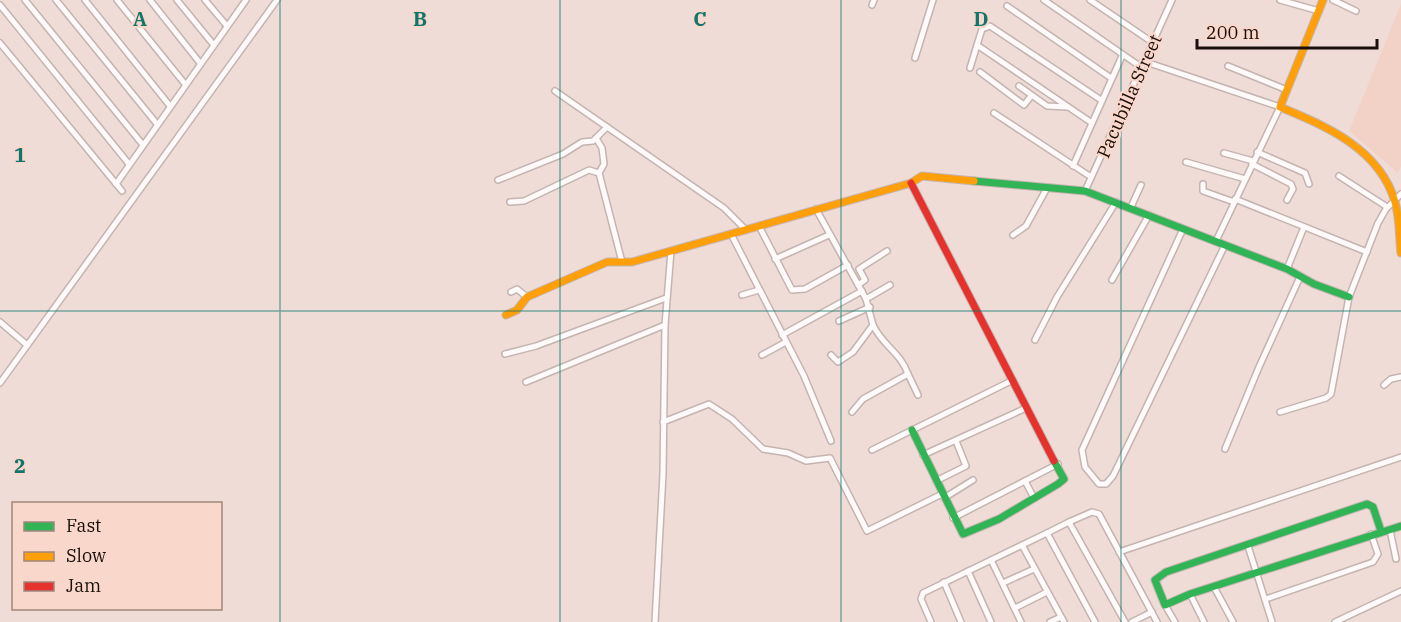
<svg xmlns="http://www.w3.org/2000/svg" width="1401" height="622" font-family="'IBM Plex Serif',serif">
<rect width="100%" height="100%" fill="#f0dcd6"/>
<polygon fill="#f2d2c7" points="1401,4 1401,167 1398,173 1349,131"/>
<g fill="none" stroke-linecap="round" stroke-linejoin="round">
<g stroke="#c4b4b0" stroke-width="8">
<g id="street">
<polyline points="25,0 143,145"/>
<polyline points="56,0 157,124"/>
<polyline points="85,0 170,106"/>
<polyline points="117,0 185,84"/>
<polyline points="150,0 200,63"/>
<polyline points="177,0 213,44"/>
<polyline points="205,0 227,26"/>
<polyline points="1044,0 1141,67"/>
<polyline points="1090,0 1152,42"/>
<polyline points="1280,0 1319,11"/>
<polyline points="1333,0 1356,11"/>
<polyline points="0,5 129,164"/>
<polyline points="872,5 874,0"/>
<polyline points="1007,6 1111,78"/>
<polyline points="0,43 122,191"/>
<polyline points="977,45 1092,123"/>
<polyline points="915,58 933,0"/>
<polyline points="1143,61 1280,107 1216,241"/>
<polyline points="1228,66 1287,90"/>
<polyline points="970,68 982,29 990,26 1101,100"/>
<polyline points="980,72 1024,105 1031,96"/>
<polyline points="1019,86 1047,106 1068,107"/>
<polyline points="555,91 724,208 746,230"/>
<polyline points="994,113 1091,177"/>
<polyline points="596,138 602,148 604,164 599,173"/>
<polyline points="1257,152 1305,173 1309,184"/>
<polyline points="1224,153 1253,161"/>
<polyline points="1186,162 1245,179"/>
<polyline points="1252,164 1291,184 1293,189 1287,200"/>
<polyline points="1073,166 1122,56"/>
<polyline points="1339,176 1387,207"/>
<polyline points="498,180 563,154 582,142 593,141 607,127"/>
<polyline points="116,184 246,0"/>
<polyline points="1203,184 1203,191 1234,202"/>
<polyline points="1085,191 1172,0"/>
<polyline points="1235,199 1367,252"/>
<polyline points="510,202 524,201 589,170 599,173 622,262"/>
<polyline points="1131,207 1141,185"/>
<polyline points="816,209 866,299 873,325 853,352 838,362 831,355"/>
<polyline points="759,226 792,290 805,289 848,265"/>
<polyline points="1183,229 1082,450 1085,467 1099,484 1106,484 1113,476 1225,245"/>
<polyline points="731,234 804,376 831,441"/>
<polyline points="1013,235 1026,226 1047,188"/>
<polyline points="775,259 829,235"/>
<polyline points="1287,269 1304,227"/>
<polyline points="1112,280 1149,215"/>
<polyline points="858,285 865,280 859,269 887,251"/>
<polyline points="511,292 517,289 527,297"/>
<polyline points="742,295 759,290"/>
<polyline points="866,299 890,285"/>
<polyline points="839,321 870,307"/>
<polyline points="0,322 27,345"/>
<polyline points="782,335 862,291"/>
<polyline points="1035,340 1057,297 1116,202"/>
<polyline points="505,354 536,346 666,298"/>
<polyline points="762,355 786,342"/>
<polyline points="908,374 918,395"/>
<polyline points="526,382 665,325 671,251"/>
<polyline points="0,383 277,0"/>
<polyline points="1384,385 1391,379 1401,377"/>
<path d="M852,412L863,399L908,374C901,353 882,345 873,325"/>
<polyline points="1280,412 1326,398 1331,394 1349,297 1378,223 1386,209 1401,194"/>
<polyline points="663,422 709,404 732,419 763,449 788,453 806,461 830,458 867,531 942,494"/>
<polyline points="1225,449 1259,367 1300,277"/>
<polyline points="872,450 1013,380"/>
<polyline points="923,455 1026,408"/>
<polyline points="936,481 966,466 956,441"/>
<polyline points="1025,481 1034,498"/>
<polyline points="944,498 973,480"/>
<polyline points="953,518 1058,464"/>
<polyline points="1069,522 1092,512 1099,514 1157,622"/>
<polyline points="1390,530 1396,559"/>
<polyline points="1022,545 1064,622"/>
<polyline points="1248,546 1272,622"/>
<polyline points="1119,552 1401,457"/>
<polyline points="991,560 1021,622"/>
<polyline points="968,571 991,622"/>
<polyline points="944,582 961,622"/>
<polyline points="1003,583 1034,569"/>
<polyline points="1214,587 1233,622"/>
<polyline points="1190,594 1204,622"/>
<polyline points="1266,599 1373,562 1378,554 1371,534"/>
<polyline points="1165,605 1175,622"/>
<polyline points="1015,608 1047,592"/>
<polyline points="655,622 663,474 665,325"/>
<polyline points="931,622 921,599 923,593 1047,533"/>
<polyline points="1050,622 1061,617"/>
<polyline points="1095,622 1047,533 1069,522 1125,622"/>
<polyline points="1132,622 1152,612"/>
<polyline points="1335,622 1401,591"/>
</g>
</g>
<g stroke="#c4b4b0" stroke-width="9">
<g id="fast">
<polyline points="974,181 1085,191 1287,269 1314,284 1349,297"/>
<polyline points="912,430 963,534 999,519 1058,484 1064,479 1054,461"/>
<polyline points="1381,531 1373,507 1367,504 1166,572 1155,580 1165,605 1190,594 1401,526"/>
</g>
</g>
<g stroke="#c4b4b0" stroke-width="9">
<g id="slow">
<path d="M1323,0L1280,107C1326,126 1380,149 1395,202C1400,218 1399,236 1401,253"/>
<polyline points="506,315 517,310 527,297 607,262 632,262 911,183 922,176 974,181"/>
</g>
</g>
<g stroke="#c4b4b0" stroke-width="9">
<polyline id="jam" points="911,183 1054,461"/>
</g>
<use href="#street" stroke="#fdfaf9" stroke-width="5"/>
<use href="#fast" stroke="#30b455" stroke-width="7"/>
<use href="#slow" stroke="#ff9f0a" stroke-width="7"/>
<use href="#jam" stroke="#e5322d" stroke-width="7"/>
</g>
<path fill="none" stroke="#0f766e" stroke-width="1.5" stroke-opacity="0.55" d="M280,0V622M560,0V622M841,0V622M1121,0V622M0,311H1401"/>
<g text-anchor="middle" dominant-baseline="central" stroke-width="4.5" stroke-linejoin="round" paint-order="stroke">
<g font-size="18" fill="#1a0f0b" stroke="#fad7cb">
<text transform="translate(1129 96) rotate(-66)">Pacubilla Street</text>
</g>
</g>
<g font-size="20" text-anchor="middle" font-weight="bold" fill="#0f766e" stroke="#fad7cb" stroke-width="4.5" stroke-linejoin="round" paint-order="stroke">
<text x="140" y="26">A</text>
<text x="420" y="26">B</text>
<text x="700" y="26">C</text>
<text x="981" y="26">D</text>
<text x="20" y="162">1</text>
<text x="20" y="473">2</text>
</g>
<rect x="12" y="502" width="210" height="108" fill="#fad7cb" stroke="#a0877e" stroke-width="1.5"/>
<rect x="24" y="522" width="30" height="9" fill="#30b455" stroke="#a0877e" stroke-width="1.5"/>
<text x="66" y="532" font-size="18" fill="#1a0f0b">Fast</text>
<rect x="24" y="552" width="30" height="9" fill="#ff9f0a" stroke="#a0877e" stroke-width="1.5"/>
<text x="66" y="562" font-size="18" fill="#1a0f0b">Slow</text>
<rect x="24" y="582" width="30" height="9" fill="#e5322d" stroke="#a0877e" stroke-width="1.5"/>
<text x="66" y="592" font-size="18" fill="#1a0f0b">Jam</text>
<path d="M1197 39v9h180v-9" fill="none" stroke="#1a0f0b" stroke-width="3"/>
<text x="1206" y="39" font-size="18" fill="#1a0f0b" stroke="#fad7cb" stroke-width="4.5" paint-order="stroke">200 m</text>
</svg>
